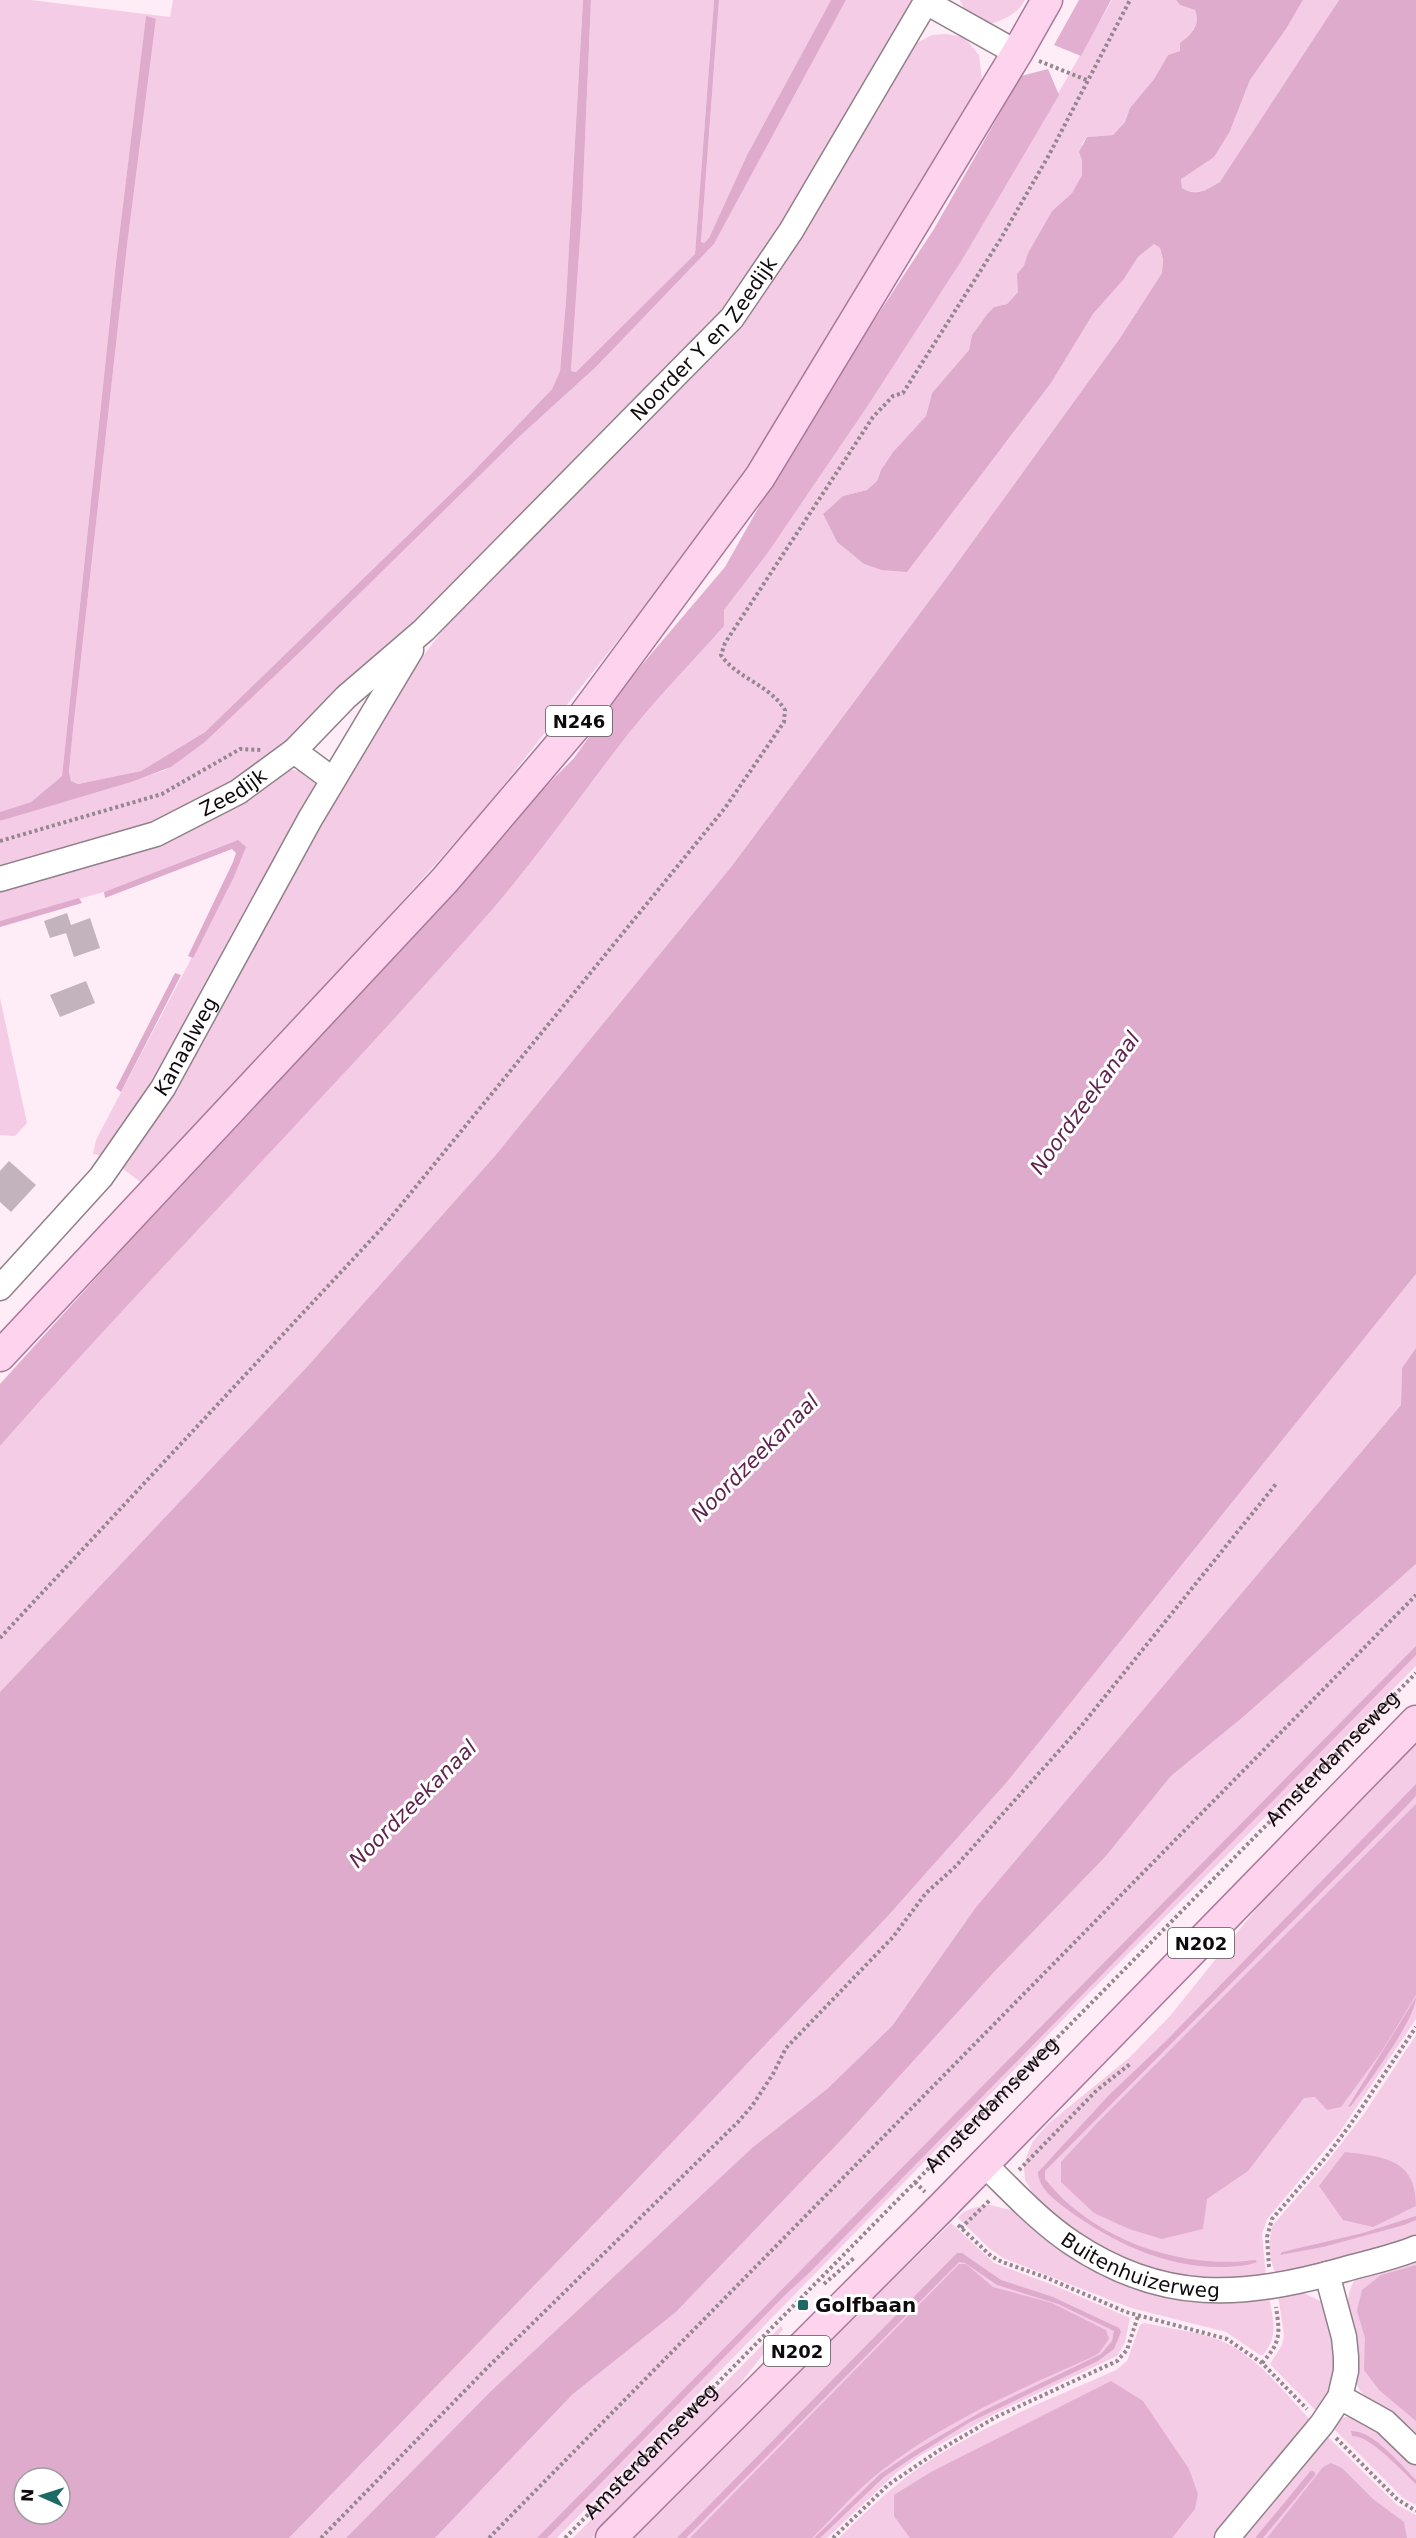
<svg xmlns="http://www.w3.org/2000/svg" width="1416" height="2538" font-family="'DejaVu Sans',sans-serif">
<rect width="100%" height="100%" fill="#feecf7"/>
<g fill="#f5cce6">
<polygon points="0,0 31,0 170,17 173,0 583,0 566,300 560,371 552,389 471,474 205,732 141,771 78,784 71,781 69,772 73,730 127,246 156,20 146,17 116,262 62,776 31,802 0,812"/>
<polygon points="591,0 714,0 695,254 576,372 571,371 582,210"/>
<polygon points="719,0 831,0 747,155 709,238 704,243 701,243"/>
<polygon points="846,0 912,0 899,29 761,259 703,338 369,669 266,759 218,795 166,820 0,873 0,821 166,770 205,742 299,653 520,436 597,366 714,244"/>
<path d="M960,0H1025C1017,15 1003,20 987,25L964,9Z"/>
<path d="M1112,0H1176L1180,5L1195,10C1201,25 1191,34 1180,43V51L1168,55L1154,79L1130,108L1125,122L1113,135L1087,137L1082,144V175L1072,193L1052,211L1028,253L1018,292L1007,304L994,307L988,313L972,335L969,350L932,393L926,416L893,452L881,470L877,481L867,490L843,496L823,514L837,542L864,564L1004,445L1051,383L1093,314L1124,279L1138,257L1154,244L1160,248L1163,260L1162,270L1219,184C1206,189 1197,197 1182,188L1181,179L1230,131L1250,80L1286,29L1303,0H1339L1120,338L947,577L731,867L494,1157L305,1369L0,1692V1446C160,1265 331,1093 491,911C540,854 583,792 629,733C659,696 693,661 724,626V610L767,554L867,407L962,260Z"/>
<polygon points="946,34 964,37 979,55 982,80 813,377 686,554 484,810 146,1186 116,1164 361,749 403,683 451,619 796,240 879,108 913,45 932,35"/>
<polygon points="288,769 306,772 315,778 317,793 144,1104 105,1156 93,1154 96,1140 233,879 238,840 104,892 0,921 0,887"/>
<polygon points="0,998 27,1123 15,1136 0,1135"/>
<polygon points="1416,1274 1416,1348 1402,1368 1401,1405 976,1907 892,2026 827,2089 753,2147 492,2390 346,2538 289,2538 623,2194 887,1917 1007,1782"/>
<polygon points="1416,1564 1416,1666 1088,1994 557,2538 435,2538 573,2394 676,2312 847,2134 995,1971 1106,1856 1171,1776 1242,1718"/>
<polygon points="1416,1740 1416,2019 1339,2133 1267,2219 1262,2234 1266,2277 1203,2283 1135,2266 1075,2234 1036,2199 1025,2180 1024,2167 1027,2155 1033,2141 1048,2124 1129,2058 1170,2016 1261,1903"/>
<path d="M1416,2035V2239L1277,2275C1268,2261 1268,2240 1273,2225L1327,2162L1364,2114Z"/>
<path d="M990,2205L1015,2211L1077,2256L1269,2297C1273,2320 1279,2336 1263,2355H1260L1226,2332L1131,2308L1003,2258L989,2248L958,2218C963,2209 979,2206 990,2205Z"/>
<polygon points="951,2223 994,2263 1053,2285 1130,2318 1125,2342 1117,2356 998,2412 921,2455 896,2473 827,2538 627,2538"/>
<path d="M1416,2256V2441L1360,2391L1356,2382C1353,2357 1337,2294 1358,2277C1371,2268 1400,2262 1416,2256Z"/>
<polygon points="1302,2292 1320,2301 1327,2311 1337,2358 1332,2390 1317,2412 1270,2364 1282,2345 1284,2335 1278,2295"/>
<path d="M1144,2323C1168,2328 1193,2331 1217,2339C1255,2353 1284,2392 1311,2421L1216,2538H839C860,2517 881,2497 904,2479C964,2432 1047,2401 1116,2370L1127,2361L1140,2325Z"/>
<polygon points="781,2326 783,2329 719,2411 592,2538 573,2538"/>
<polygon points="1353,2416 1380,2428 1416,2464 1416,2505 1403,2498 1332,2427 1340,2418"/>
<polygon points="1326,2435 1397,2505 1416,2515 1416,2538 1239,2538"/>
</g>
<g fill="#e2afd0">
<polygon points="1079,0 1111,0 1081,56 1054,45"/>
<path d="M1048,69L1059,95L962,260L867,407L767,554L724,610V626C693,661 659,696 629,733C583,792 540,854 491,911C331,1093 160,1265 0,1446V1384L499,833L574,758L629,680L725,567L801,432L934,229L1021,76Z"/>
<polygon points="1416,1804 1416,1995 1382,2051 1341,2107 1327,2110 1315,2097 1304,2098 1248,2171 1207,2199 1203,2229 1162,2239 1129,2229 1094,2213 1061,2182 1061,2162 1097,2123"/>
<path d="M1345,2152C1383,2157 1416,2158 1416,2206L1373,2227L1343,2220L1319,2186Z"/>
<path d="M959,2264H966L993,2287L1052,2303L1106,2330L1109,2339L1099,2353L1092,2357C1020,2389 944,2422 881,2471C856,2490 835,2516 812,2538H690Z"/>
<polygon points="1416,2265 1416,2421 1379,2390 1364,2370 1365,2338 1357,2311 1362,2290 1381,2275"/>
<polygon points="1111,2381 1143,2401 1189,2469 1198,2494 1195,2509 1172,2538 910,2538 894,2516 894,2495 931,2472"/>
<polygon points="1331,2463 1342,2468 1373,2499 1404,2522 1407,2538 1267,2538 1323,2467"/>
</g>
<g fill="#deabcc" fill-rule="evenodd">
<polygon points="583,0 591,0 582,210 571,371 576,372 695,254 714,0 719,0 701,242 704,243 709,238 747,155 831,0 846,0 714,244 597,366 520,436 299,653 205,742 171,767 131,782 0,821 0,812 31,802 62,776 116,262 146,16 156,19 127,246 73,730 69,772 71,781 78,784 141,771 205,732 471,474 552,389 560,371 566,300"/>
<path d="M1176,0H1303L1286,29L1250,80L1230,131L1214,157L1181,179L1182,188C1196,197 1207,190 1220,182L1339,0H1416V1274L1007,1782L887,1917L623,2194L289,2538H0V1692L305,1369L494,1157L731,867L947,577L1120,338L1162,273L1163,260L1160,248L1154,244L1138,257L1124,279L1093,314L1051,383L907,572L882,570L864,564L837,542L823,514L843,496L867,490L877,481L881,470L893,452L926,416L932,393L969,350L972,335L988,313L994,307L1007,304L1018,292L1017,274L1024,266L1028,253L1052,211L1072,193L1082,175V160L1079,152L1087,137L1113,135L1125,122L1130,108L1154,79L1168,55L1180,51V43C1191,34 1201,26 1195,10L1180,5ZM24,2478H60V2514H24Z"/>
<polygon points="238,840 246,847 233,879 193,958 188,956 233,862 236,853 232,849 105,898 104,892"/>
<polygon points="79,898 82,903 0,927 0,921"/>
<polygon points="175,973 181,975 121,1092 116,1088"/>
<polygon points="1416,1348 1416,1564 1242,1718 1171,1776 1106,1856 995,1971 847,2134 676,2312 573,2394 435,2538 346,2538 492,2390 753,2147 827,2089 892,2026 976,1907 1401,1405 1402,1368"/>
<polygon points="1416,1646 1416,1655 810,2272 783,2297 547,2538 537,2538"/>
<path d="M1416,1784V1796L1397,1816L1045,2171V2179C1092,2239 1180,2270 1255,2260L1257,2262C1248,2266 1236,2266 1226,2267C1169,2269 1113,2243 1068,2210C1056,2201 1038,2188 1038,2172L1041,2169L1109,2095L1167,2040Z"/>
<path d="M1416,1997C1416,2019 1366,2086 1351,2106L1348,2107Z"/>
<polygon points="1416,2216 1416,2220 1404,2225 1323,2247 1280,2255 1282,2252 1363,2233"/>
<polygon points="957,2253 962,2253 1001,2280 1053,2297 1119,2328 1121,2332 1114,2349 1098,2361 970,2422 909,2460 884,2477 820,2538 814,2538 880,2474 914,2451 981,2412 1101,2354 1112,2341 1114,2331 1058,2304 997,2285 965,2263 959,2262 686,2538 677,2538"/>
<path d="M1351,2431C1373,2430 1401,2465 1416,2480V2484C1402,2471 1370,2435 1352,2436Z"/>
</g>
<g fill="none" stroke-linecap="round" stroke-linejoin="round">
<polyline stroke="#deabcc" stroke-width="6" points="1259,2538 1312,2474"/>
</g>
<g fill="#c3b3bd">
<polygon points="67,913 71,925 90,918 100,948 74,957 66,933 50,938 44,921"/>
<polygon points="86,981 95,1003 60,1017 50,995"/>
<polygon points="9,1161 36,1185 11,1212 0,1202 0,1171"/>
</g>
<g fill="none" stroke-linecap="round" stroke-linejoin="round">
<g stroke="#8f8089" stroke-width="27">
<g id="minor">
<polyline points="926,2 1017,53"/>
<polyline points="294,751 332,779"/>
<path id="s2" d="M0,879L156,834L238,792L294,751L346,697L424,630L732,318L791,231L927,0"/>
<path id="s3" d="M0,1288L101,1177L163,1088L310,819L411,650"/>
<path id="s4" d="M984,2164C1012,2191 1039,2221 1072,2243C1163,2304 1242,2298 1342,2270C1366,2263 1392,2258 1416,2248"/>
<polyline points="1340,2397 1385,2422 1416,2452"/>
<polyline points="1227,2538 1322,2424 1340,2397 1346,2371 1346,2357 1344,2337 1327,2274"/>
</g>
</g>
<g stroke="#a87998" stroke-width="33">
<g id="major">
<polyline points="0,1356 445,880 575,727 760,477 1017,53 1047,0"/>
<polyline points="611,2538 941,2208 1416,1721"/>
</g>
</g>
<g stroke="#94878f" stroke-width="4" stroke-dasharray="3 3" stroke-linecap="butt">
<polyline points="1039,61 1089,81"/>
<polyline points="0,841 162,794 240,749 261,750"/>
<path d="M0,1638L383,1227L725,808L784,722L785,710C769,684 736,678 721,655L725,643L873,417L893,396L903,393L1000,240L1049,155L1130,0"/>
<polyline points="1019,2170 1097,2090 1130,2064"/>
<polyline points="915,2182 925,2192"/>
<polyline points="958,2225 991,2256 1002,2262 1045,2277 1126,2312 1227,2339 1262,2363 1307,2409"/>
<polyline points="961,2228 991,2199"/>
<polyline points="1269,2267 1267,2237 1272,2219 1326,2157 1350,2125 1416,2027"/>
<polyline points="824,2284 854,2258"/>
<path d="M1262,2363C1281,2342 1280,2334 1276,2307"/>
<polyline points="1336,2438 1397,2499 1416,2511"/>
<polyline points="321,2538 489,2366 738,2122 752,2106 773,2074 786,2048 893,1937 926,1893 956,1866 1082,1725 1276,1484"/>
<polyline points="489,2538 1416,1595"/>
<path id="s1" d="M565,2538L1416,1673"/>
<polyline points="833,2538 888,2485 938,2451 996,2417 1117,2361 1127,2350 1138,2316"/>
</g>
<use href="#minor" stroke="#fff" stroke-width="24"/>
<use href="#major" stroke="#fdd3ee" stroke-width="30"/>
</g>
<rect fill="#1d6965" stroke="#fff" stroke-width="2" x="797" y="2299" width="12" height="12" rx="3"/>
<g text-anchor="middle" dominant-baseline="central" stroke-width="6" stroke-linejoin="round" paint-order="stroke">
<g fill="#fff" stroke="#575456" stroke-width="1.5">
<rect x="546" y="706" width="66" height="30" rx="4.5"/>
<rect x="1168" y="1928" width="66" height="30" rx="4.5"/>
<rect x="764" y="2336" width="66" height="30" rx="4.5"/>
</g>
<g font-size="18" font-weight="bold" fill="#0f0a0d">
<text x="579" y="721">N246</text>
<text x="1201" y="1943">N202</text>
<text x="797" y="2351">N202</text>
</g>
<g font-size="20" fill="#0f0a0d" stroke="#fff">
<text stroke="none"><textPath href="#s2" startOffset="906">Noorder Y en Zeedijk</textPath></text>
<text stroke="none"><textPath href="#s2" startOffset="250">Zeedijk</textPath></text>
<text stroke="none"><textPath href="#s3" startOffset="306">Kanaalweg</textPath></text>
<text stroke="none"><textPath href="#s1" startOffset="1094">Amsterdamseweg</textPath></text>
<text stroke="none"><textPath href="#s1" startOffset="608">Amsterdamseweg</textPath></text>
<text stroke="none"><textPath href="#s4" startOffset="192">Buitenhuizerweg</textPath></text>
<text stroke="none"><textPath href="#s1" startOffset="122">Amsterdamseweg</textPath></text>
</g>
<g font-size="20" font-weight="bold" fill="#0f0a0d" stroke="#fff" text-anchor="start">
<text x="815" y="2305">Golfbaan</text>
</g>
<g font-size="21" font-style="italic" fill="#5e234e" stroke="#fff">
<text transform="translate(1085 1103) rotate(-54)">Noordzeekanaal</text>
<text transform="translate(755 1458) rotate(-45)">Noordzeekanaal</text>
<text transform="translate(413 1804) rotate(-45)">Noordzeekanaal</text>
</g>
</g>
<g transform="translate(42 2496) rotate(273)"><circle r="28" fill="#ffffff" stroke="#9f9d9e" stroke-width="1.5"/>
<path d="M0-4.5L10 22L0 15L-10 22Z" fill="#1d6965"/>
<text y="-9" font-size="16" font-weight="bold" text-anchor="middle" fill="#0f0a0d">N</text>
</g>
</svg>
